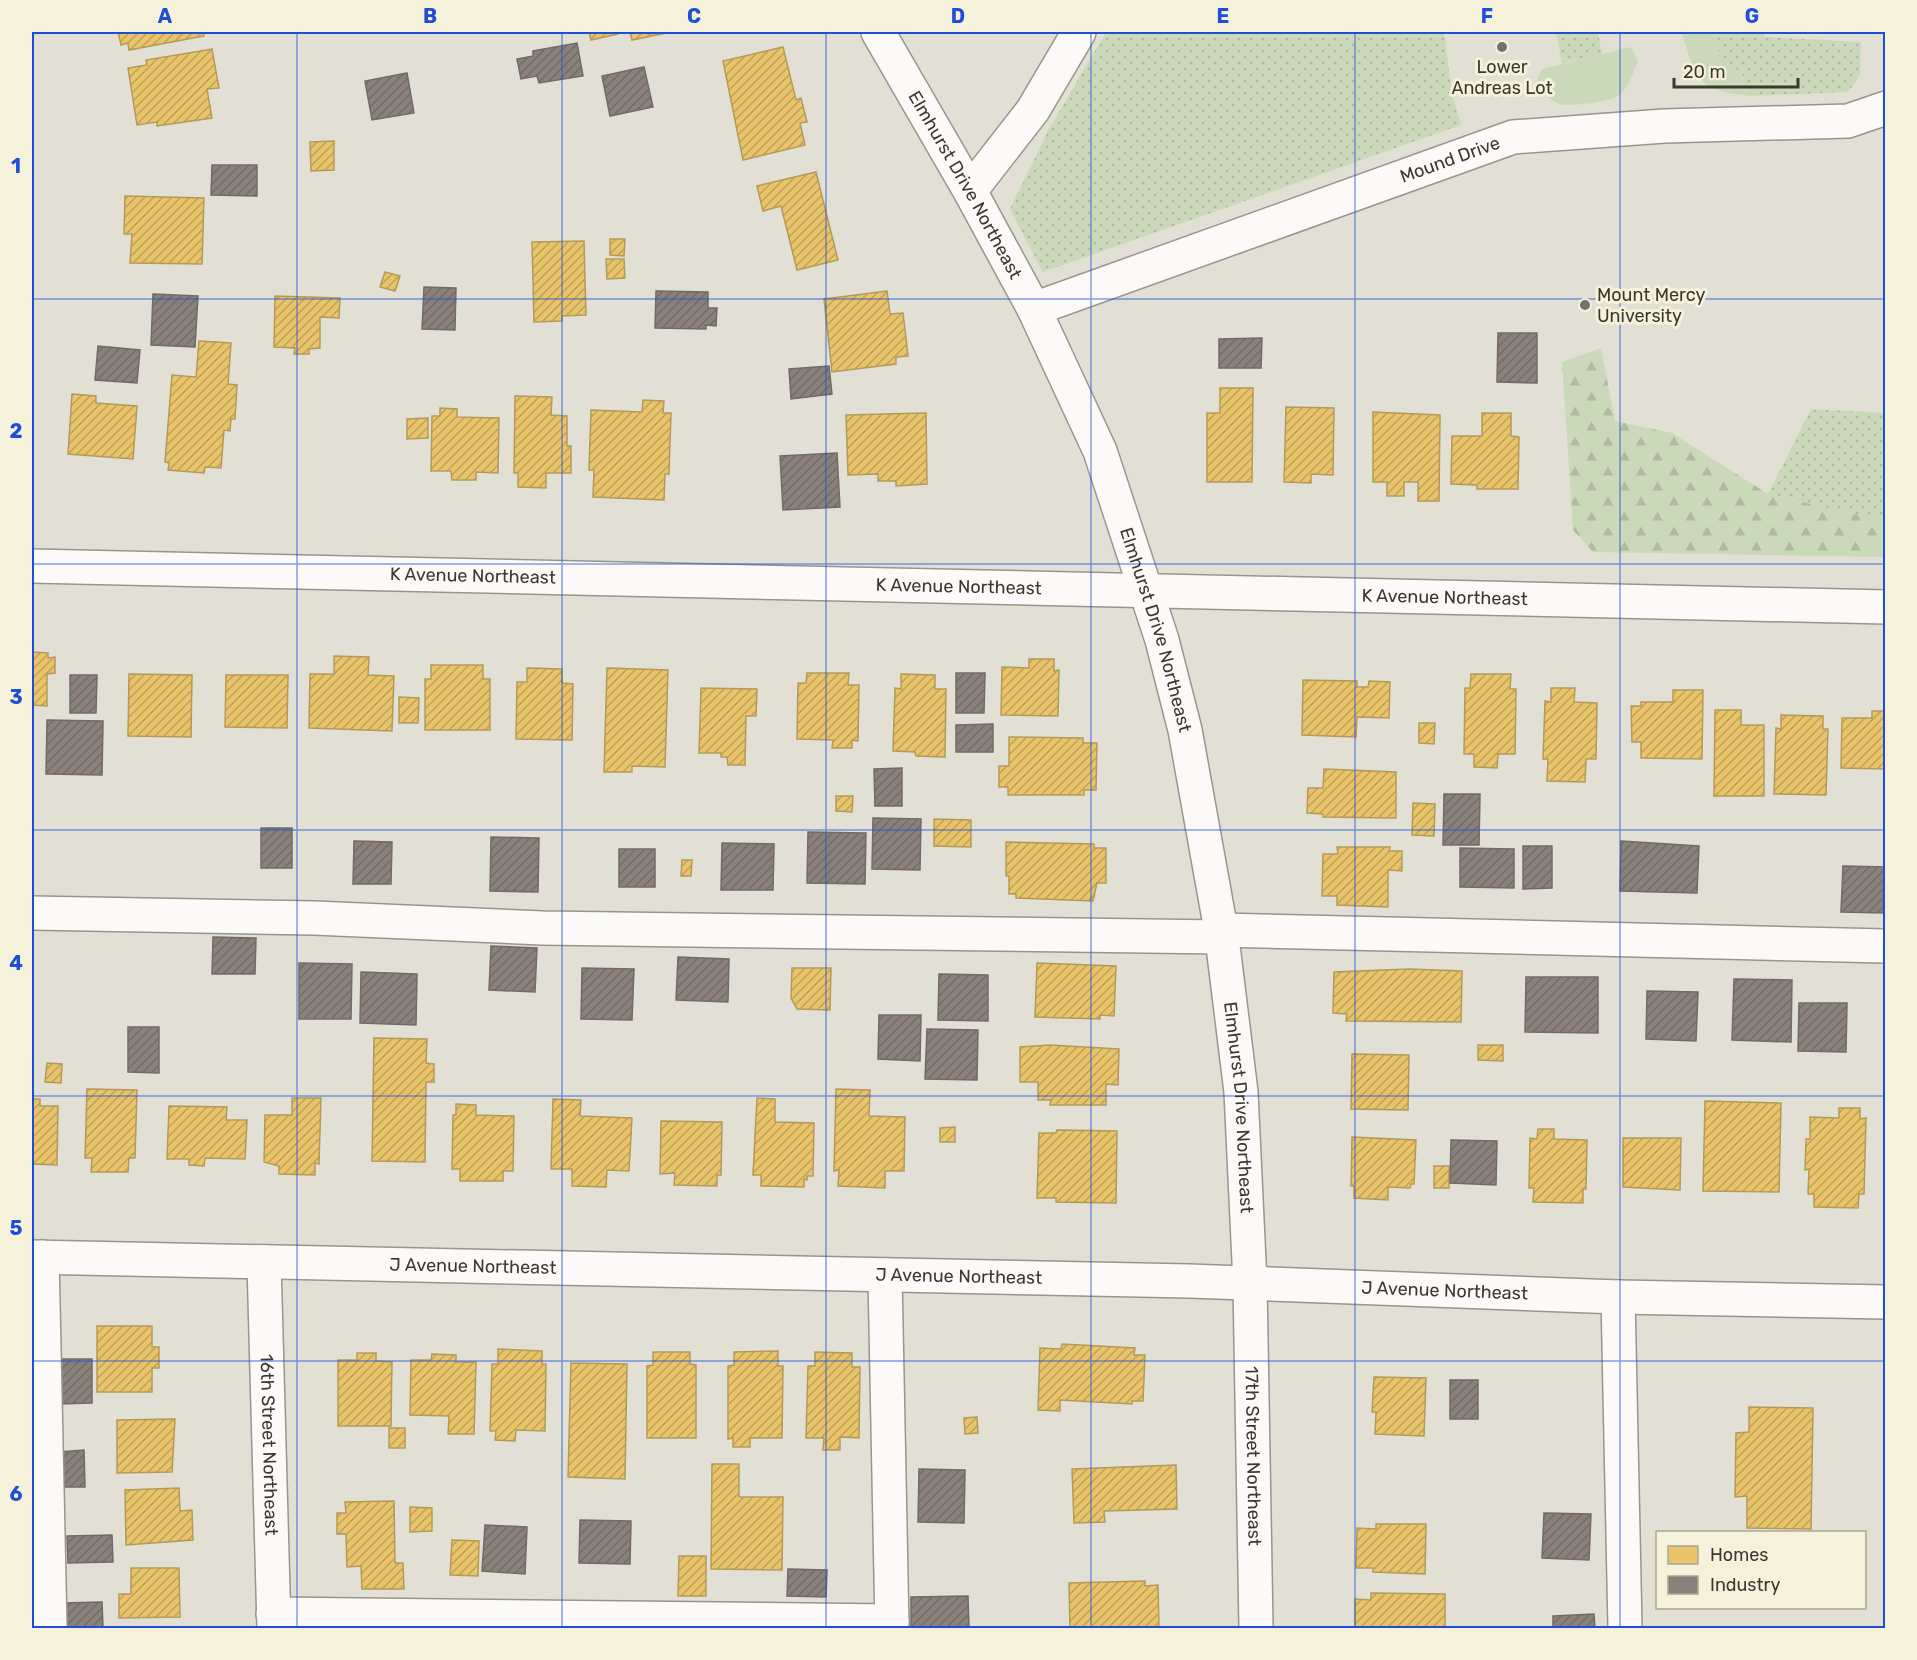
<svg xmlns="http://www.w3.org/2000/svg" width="1917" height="1660" font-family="Rubik,sans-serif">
<defs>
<pattern id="grass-dots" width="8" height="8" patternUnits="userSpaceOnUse" patternTransform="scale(1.5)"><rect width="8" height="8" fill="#cad9b9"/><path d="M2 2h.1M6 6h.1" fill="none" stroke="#aebb9f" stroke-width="1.8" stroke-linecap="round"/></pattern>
<pattern id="forest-firs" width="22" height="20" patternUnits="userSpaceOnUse" patternTransform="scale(1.5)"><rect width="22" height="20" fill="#cad9b9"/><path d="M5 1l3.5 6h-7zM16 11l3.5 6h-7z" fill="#aebb9f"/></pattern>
<pattern id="homes-hatch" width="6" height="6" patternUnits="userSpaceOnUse" patternTransform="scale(1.5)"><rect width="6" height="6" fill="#e9c46a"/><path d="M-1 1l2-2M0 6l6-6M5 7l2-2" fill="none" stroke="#bea058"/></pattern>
<pattern id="industry-hatch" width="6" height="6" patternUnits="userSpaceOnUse" patternTransform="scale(1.5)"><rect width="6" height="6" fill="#8a817c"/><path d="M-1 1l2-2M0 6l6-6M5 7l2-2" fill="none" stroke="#726b66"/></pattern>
</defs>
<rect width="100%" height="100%" fill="#e2e0d4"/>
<g fill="url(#grass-dots)">
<polygon points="1106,32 1444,32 1452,94 1461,125 1043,272 1010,209 1049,129"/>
<polygon points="1556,32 1598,32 1602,55 1562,63"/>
<path d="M1714,32H1763L1765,37L1861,42L1860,75L1848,92L1751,96L1741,71C1720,66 1719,50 1714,32Z"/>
<polygon points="1811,409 1885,413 1885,515 1858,515 1768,494"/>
</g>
<polygon fill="url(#forest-firs)" points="1601,348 1615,421 1672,433 1768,494 1858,515 1885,515 1885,557 1593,552 1573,530 1562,362"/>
<g fill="#cad9b9">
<path d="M1687,32H1714C1719,50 1720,66 1741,71L1751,96C1699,91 1696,81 1682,33Z"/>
<path d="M1631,47L1638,61C1633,72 1628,91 1616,97C1607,102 1569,107 1559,104C1548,100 1542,90 1536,81L1542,69Z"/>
</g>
<g fill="url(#homes-hatch)" stroke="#b49a58" stroke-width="1.5">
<polygon points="118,32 203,32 204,36 129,50 128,43 121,45"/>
<polygon points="589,32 617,32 618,34 591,40"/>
<polygon points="630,32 671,32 632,40"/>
<polygon points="783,47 796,100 801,98 807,122 800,123 805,145 743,160 723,61"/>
<polygon points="212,49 219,88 207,89 212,118 157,126 157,122 137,125 128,68 147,65 146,60"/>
<polygon points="334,141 334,170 311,171 310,142"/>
<polygon points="816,172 838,260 797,270 781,206 763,211 757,186"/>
<polygon points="125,196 204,198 202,264 130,263 132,234 124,234"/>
<polygon points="610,239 625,239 624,256 610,255"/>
<polygon points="584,241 586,315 562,316 562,321 534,322 532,242"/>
<polygon points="606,259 624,259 625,278 607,279"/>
<polygon points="385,272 400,276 395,291 380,287"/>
<polygon points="887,291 890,314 903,313 908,356 896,357 896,364 832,372 824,299"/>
<polygon points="275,296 340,298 339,318 320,317 320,348 309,349 309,354 294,354 295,348 274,347"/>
<polygon points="199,341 231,343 228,384 237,385 235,419 231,419 230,431 224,430 221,468 205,467 204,473 168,470 169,463 165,462 172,375 196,377"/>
<polygon points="1220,388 1253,388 1252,482 1207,482 1207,413 1220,413"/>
<polygon points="72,394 96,396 96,403 137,406 133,459 68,454"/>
<polygon points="515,396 552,397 551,415 567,416 567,446 571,446 571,473 546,473 546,488 518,487 518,473 514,473"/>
<polygon points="643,400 664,401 663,413 671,413 669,474 665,474 664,500 593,497 594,470 589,470 591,410 642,412"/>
<polygon points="1286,407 1334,408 1333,475 1311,474 1311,483 1284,482"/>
<polygon points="440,408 457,409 457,417 499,418 498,473 476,472 476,480 452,480 451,471 431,471 432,416 440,416"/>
<polygon points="1373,412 1440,415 1439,501 1418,501 1418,482 1404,482 1404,496 1387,496 1387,482 1373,482"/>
<polygon points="926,413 927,484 896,486 896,481 878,481 878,474 848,475 846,415"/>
<polygon points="1482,413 1511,413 1511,436 1519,437 1518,489 1477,489 1477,485 1451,484 1452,436 1482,436"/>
<polygon points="428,418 428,438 407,439 407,419"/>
<polygon points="32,649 33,652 48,653 48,658 55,657 55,673 47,674 47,706 32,705"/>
<polygon points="334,656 369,657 368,675 394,676 392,731 309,728 310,674 334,674"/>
<polygon points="1029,659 1054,659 1054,671 1059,670 1058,716 1001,715 1002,667 1029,668"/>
<polygon points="431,665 483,665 483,679 490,679 490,730 425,730 425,679 431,679"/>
<polygon points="527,668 562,669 562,683 573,684 572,740 516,739 517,682 527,682"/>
<polygon points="607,668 668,670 665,767 632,766 632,772 604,772"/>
<polygon points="807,673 849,673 848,685 859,685 858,741 852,740 852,748 832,748 833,740 797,739 798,683 806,683"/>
<polygon points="129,674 192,675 191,737 128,736"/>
<polygon points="901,674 935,675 935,689 946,689 945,757 916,756 915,752 893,751 895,688 901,689"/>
<polygon points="1471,674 1511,674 1510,689 1516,689 1515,754 1498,754 1497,768 1474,767 1474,754 1464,754 1465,688 1470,688"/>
<polygon points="226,675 288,675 287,728 225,727"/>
<polygon points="1303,680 1357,681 1357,687 1368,687 1369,681 1390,682 1389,718 1357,717 1356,737 1302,735"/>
<polygon points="701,688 757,689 756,716 746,716 745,765 728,765 727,757 721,757 721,753 699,753"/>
<polygon points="1551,688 1575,688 1574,702 1597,703 1596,759 1586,759 1585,782 1547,781 1548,759 1543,759 1545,701 1551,702"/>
<polygon points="1673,690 1703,690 1702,759 1641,758 1641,742 1632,742 1631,706 1641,706 1641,702 1673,702"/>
<polygon points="399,697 419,698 418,723 399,723"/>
<polygon points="1715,710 1741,710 1741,725 1764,725 1764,796 1714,796"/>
<polygon points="1872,711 1886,711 1886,769 1841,768 1842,718 1872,718"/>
<polygon points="1781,715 1823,716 1823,729 1828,729 1826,795 1774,794 1776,728 1781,729"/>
<polygon points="1419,723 1435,723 1434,744 1419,743"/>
<polygon points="1009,737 1083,738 1083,743 1097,743 1096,790 1084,790 1084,795 1008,795 1008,787 999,787 999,766 1009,766"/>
<polygon points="1324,769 1396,772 1396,818 1323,817 1323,814 1307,813 1308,788 1323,788"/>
<polygon points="836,796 853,796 852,812 836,811"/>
<polygon points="1413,803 1435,804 1434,836 1412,835"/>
<polygon points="934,819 971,820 971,847 934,846"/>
<polygon points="1006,842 1094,844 1094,848 1106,848 1106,883 1097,883 1093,901 1016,898 1016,894 1009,894 1009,876 1006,876"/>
<polygon points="1337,847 1390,847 1389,851 1402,851 1402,871 1388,870 1388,907 1337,905 1337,896 1322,896 1323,854 1338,854"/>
<polygon points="682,860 692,860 691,876 681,876"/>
<polygon points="1037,963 1116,966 1114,1016 1100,1015 1100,1019 1035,1017"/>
<polygon points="792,968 831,968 830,1010 797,1009 791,998"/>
<polygon points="1409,969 1462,971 1461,1022 1346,1021 1347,1014 1333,1013 1334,972"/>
<polygon points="374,1038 427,1039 426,1063 434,1064 434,1082 426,1082 425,1162 372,1161"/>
<polygon points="1050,1045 1119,1049 1118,1085 1106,1084 1106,1105 1050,1105 1051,1100 1038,1100 1038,1082 1020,1082 1020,1047"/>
<polygon points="1478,1045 1503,1045 1503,1061 1478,1060"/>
<polygon points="1352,1054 1409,1055 1408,1110 1351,1109"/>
<polygon points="47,1063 62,1064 61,1083 45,1082"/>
<polygon points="87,1089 137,1090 135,1158 129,1158 128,1172 91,1172 92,1158 85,1158"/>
<polygon points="836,1089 870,1090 869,1116 905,1117 904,1171 885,1171 885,1188 838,1186 839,1170 834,1171"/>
<polygon points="292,1098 321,1098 319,1164 315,1163 315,1175 279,1174 279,1166 264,1162 265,1115 292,1115"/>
<polygon points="757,1098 775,1099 775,1122 814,1123 813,1176 807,1176 807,1180 804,1179 804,1187 761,1186 761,1175 753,1175"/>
<polygon points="32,1099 40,1099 40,1106 58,1106 57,1165 32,1164"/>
<polygon points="553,1099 581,1100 580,1116 632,1118 629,1171 607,1170 606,1187 572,1186 572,1169 551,1169"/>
<polygon points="1705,1101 1781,1103 1779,1192 1703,1191"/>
<polygon points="456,1104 476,1105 476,1115 514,1116 513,1171 503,1171 503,1181 460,1181 460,1169 452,1169 453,1115 456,1115"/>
<polygon points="169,1106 227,1107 226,1120 247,1120 245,1159 205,1158 204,1166 189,1165 189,1159 167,1159"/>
<polygon points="1839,1108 1860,1108 1860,1119 1866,1118 1864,1194 1859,1194 1858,1208 1814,1207 1814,1194 1808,1194 1809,1169 1805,1170 1806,1139 1810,1139 1810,1117 1839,1118"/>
<polygon points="661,1121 722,1122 721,1175 717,1175 717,1186 674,1185 675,1173 660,1174"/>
<polygon points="955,1127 955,1142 940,1142 940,1128"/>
<polygon points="1538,1129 1554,1129 1554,1139 1587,1140 1586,1189 1583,1189 1583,1203 1533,1202 1534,1188 1529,1188 1530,1138 1537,1139"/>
<polygon points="1057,1130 1117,1131 1116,1203 1056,1202 1056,1198 1037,1198 1039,1133 1056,1133"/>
<polygon points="1352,1137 1416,1140 1414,1184 1411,1184 1410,1188 1388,1187 1388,1200 1354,1198 1354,1186 1351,1186"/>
<polygon points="1623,1138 1681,1138 1680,1190 1623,1187"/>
<rect x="1434" y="1166" width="15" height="22"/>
<polygon points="97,1326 152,1326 152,1347 159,1347 159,1368 152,1368 152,1392 97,1392"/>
<polygon points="1062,1344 1135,1348 1134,1355 1145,1355 1143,1401 1132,1401 1132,1404 1060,1400 1060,1411 1038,1410 1040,1348 1061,1349"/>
<polygon points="498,1349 542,1351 542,1364 546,1364 545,1431 516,1430 515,1441 495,1440 496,1431 490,1431 492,1364 498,1364"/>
<polygon points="778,1351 778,1366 783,1366 782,1438 750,1438 750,1447 733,1447 733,1438 728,1439 728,1366 734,1365 734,1352"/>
<polygon points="653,1352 690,1352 690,1364 696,1365 696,1438 647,1438 647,1366 653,1365"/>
<polygon points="815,1352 852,1353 852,1367 860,1367 859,1438 840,1437 840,1450 823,1450 824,1438 806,1438 808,1366 815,1366"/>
<polygon points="357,1353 376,1353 376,1361 392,1362 391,1426 338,1426 338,1360 357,1360"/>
<polygon points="432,1354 456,1355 456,1362 476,1362 474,1434 448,1434 449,1416 410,1415 411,1360 431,1360"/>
<polygon points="571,1363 627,1364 625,1479 568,1477"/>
<polygon points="1374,1377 1426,1378 1424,1436 1375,1434 1376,1412 1372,1412"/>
<polygon points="1749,1407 1813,1408 1811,1529 1747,1528 1747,1496 1735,1497 1736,1433 1749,1432"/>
<polygon points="977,1417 978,1433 965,1434 964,1418"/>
<polygon points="175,1419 172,1472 117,1473 117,1420"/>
<rect x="389" y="1428" width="16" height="20"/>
<polygon points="712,1464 739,1464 739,1497 783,1497 782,1570 711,1569"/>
<polygon points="1176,1465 1177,1509 1104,1511 1105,1522 1074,1523 1072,1469"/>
<polygon points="179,1488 180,1511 192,1510 193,1540 126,1545 125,1490"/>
<polygon points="394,1501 395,1563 403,1563 404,1589 362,1589 361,1566 347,1567 346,1534 337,1534 337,1513 346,1513 345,1502"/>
<polygon points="410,1507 432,1508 432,1531 410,1532"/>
<polygon points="1376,1524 1426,1524 1425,1574 1373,1572 1373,1568 1356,1568 1357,1528 1376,1529"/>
<polygon points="452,1540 479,1541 478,1576 450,1575"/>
<polygon points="679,1556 706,1556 706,1596 678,1596"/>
<polygon points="131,1568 179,1568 180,1617 119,1618 119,1594 131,1594"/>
<polygon points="1145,1581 1145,1586 1158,1585 1159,1628 1070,1628 1069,1583"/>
<polygon points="1371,1593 1445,1594 1445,1628 1355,1628 1355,1599 1371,1600"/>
</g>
<g fill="url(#industry-hatch)" stroke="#726b65" stroke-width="1.5">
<polygon points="577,43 583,76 539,83 537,76 521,79 517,59 533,56 533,51"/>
<polygon points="644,67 653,107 610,116 602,76"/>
<polygon points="407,73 414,113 372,120 365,81"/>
<polygon points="212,165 257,165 257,196 211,195"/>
<polygon points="424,287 456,288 455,330 422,329"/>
<polygon points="656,291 708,292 708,308 717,308 716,326 706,325 706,329 655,328"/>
<polygon points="153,294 198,296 195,347 151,345"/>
<polygon points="1498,333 1537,333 1537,383 1497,382"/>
<polygon points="1262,338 1261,368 1219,368 1219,339"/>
<polygon points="98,346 140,350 137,383 95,380"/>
<polygon points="829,366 832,394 791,399 789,369"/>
<polygon points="837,453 840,507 783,510 780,456"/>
<polygon points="956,673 985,673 984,713 956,713"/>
<polygon points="70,675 97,675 96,713 70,713"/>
<polygon points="47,720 103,721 102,775 46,774"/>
<polygon points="993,724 993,752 956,752 956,725"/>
<polygon points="902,768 902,806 875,806 874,769"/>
<polygon points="1444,794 1480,794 1479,845 1443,845"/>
<polygon points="873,818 921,819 920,870 872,869"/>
<rect x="261" y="828" width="31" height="40"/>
<polygon points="808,832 866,833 865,884 807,883"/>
<polygon points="491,837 539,838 538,892 490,891"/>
<polygon points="354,841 392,842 391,884 353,884"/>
<polygon points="1621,841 1699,846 1697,893 1620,891"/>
<polygon points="722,843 774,844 773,890 721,890"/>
<polygon points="1523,846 1552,846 1552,888 1523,889"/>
<polygon points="1460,848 1514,849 1514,888 1460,887"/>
<rect x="619" y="849" width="36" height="38"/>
<polygon points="1843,866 1886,867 1886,913 1841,912"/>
<polygon points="213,937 256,938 255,974 212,974"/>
<polygon points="491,946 537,948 535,992 489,990"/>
<polygon points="678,957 729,959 728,1002 676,1000"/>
<polygon points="299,963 352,964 351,1019 299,1019"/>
<polygon points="582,968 634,969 632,1020 581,1019"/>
<polygon points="361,972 417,974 416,1025 360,1023"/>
<polygon points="939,974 988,975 988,1021 938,1020"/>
<polygon points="1526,977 1598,977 1598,1033 1525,1032"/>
<polygon points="1734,979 1792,980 1791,1042 1732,1040"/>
<polygon points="1647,991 1698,992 1696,1041 1646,1039"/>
<polygon points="1799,1003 1847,1003 1846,1052 1798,1051"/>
<polygon points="879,1015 921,1015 920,1061 878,1059"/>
<polygon points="128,1027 159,1027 159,1073 128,1072"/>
<polygon points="927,1029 978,1030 977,1080 925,1079"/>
<polygon points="1451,1140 1497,1141 1496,1185 1450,1183"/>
<polygon points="58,1359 92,1359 92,1403 59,1404"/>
<rect x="1450" y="1380" width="28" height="39"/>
<polygon points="84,1450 85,1487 60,1487 59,1452"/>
<polygon points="919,1469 965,1470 964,1523 918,1522"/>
<polygon points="1544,1513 1591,1514 1589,1560 1542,1558"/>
<polygon points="580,1520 631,1521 630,1564 579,1563"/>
<polygon points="485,1525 527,1527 525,1574 482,1571"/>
<polygon points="112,1535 113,1562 68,1563 67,1536"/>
<polygon points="788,1569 827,1570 826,1597 787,1596"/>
<polygon points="968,1596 969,1628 911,1628 911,1597"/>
<polygon points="102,1602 103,1628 63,1628 62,1603"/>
<polygon points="1594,1614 1595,1628 1553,1628 1553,1616"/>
</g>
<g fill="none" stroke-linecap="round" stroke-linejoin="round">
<g stroke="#98968c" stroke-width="36">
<g id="minor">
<path id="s1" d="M878,32L970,191L1034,309L1100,451L1162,640L1185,730L1221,930L1241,1092L1250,1283L1256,1628"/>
<polyline points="970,191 1033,110 1079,32"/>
<path id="s2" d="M1034,309L1513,137L1664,126L1848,121L1886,108"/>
<path id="s3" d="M32,566L1886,607"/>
<polyline points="32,913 314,918 542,928 1221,937"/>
<polyline points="1221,930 1886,946"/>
<path id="s4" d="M32,1257L1189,1281L1618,1297L1886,1302"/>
<polyline points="42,1257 50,1628"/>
<path id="s5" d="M264,1262L274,1628"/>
<polyline points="885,1275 892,1628"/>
<polyline points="1618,1297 1625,1628"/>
<polyline points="273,1614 892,1621"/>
</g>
</g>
<use href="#minor" stroke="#fbfaf9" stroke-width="33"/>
</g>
<path fill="none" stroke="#1d4ed8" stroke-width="1.5" stroke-opacity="0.55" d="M297,32V1628M562,32V1628M826,32V1628M1091,32V1628M1355,32V1628M1620,32V1628M32,299H1886M32,564H1886M32,830H1886M32,1096H1886M32,1361H1886"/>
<g fill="#757369" stroke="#f5f1db" stroke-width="2">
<circle cx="1502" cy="47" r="6"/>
<circle cx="1585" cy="305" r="6"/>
</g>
<g text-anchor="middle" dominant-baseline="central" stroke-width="6" stroke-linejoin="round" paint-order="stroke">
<g font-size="18" fill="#3a382f" stroke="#f5f1db">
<text x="1502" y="67">Lower<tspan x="1502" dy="21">Andreas Lot</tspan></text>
<text x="1597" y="295" text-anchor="start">Mount Mercy<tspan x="1597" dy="21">University</tspan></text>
</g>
<g font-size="18" fill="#3a382f" stroke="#f5f1db">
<text stroke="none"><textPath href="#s2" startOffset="442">Mound Drive</textPath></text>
<text stroke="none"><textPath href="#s1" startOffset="176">Elmhurst Drive Northeast</textPath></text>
<text stroke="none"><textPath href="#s3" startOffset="441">K Avenue Northeast</textPath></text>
<text stroke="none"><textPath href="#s3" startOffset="927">K Avenue Northeast</textPath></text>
<text stroke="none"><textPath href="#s3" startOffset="1413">K Avenue Northeast</textPath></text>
<text stroke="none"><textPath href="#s1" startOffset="662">Elmhurst Drive Northeast</textPath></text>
<text stroke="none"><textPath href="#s1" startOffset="1148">Elmhurst Drive Northeast</textPath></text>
<text stroke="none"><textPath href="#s4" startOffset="441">J Avenue Northeast</textPath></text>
<text stroke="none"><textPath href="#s4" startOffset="927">J Avenue Northeast</textPath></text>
<text stroke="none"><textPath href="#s4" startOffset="1413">J Avenue Northeast</textPath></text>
<text stroke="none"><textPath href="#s5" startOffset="183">16th Street Northeast</textPath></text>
<text stroke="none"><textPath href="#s1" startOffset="1497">17th Street Northeast</textPath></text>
</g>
</g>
<rect width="1917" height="1660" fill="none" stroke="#f5f1db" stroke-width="66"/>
<rect x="1656" y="1531" width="210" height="78" fill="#f5f1db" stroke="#aaa796" stroke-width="1.5"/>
<rect x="1668" y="1546" width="30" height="18" fill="#e9c46a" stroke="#aaa796" stroke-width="1.5"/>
<text x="1710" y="1561" font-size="18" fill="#3a382f">Homes</text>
<rect x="1668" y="1576" width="30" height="18" fill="#8a817c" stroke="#aaa796" stroke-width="1.5"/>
<text x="1710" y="1591" font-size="18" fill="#3a382f">Industry</text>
<path d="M1674 78v9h124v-9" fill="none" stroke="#3a382f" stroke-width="3"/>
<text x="1683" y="78" font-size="18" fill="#3a382f" stroke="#f5f1db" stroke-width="4.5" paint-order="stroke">20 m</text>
<rect x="33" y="33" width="1851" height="1594" fill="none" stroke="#1d4ed8" stroke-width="2"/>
<g font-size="20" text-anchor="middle" font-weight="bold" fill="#1d4ed8">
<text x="165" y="23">A</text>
<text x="430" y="23">B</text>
<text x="694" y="23">C</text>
<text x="958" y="23">D</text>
<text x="1223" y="23">E</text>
<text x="1487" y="23">F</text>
<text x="1752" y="23">G</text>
<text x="16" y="173">1</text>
<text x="16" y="438">2</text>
<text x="16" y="704">3</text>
<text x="16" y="970">4</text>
<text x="16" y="1235">5</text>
<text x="16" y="1501">6</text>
</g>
</svg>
